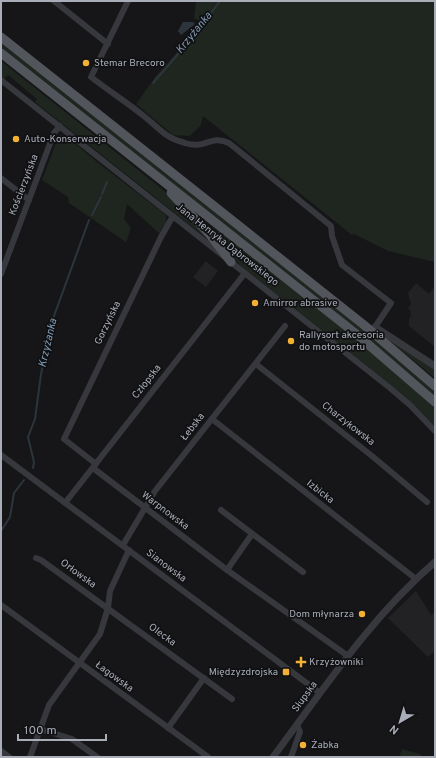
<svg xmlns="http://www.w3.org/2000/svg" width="436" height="758" font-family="Overpass,sans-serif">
<rect width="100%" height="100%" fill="#161618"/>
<g fill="#222225">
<polygon points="206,261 218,271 206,287 193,277"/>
<polygon points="416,283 429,294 435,286 435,347 409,326 409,319 411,316 410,310 408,308 411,304 408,293"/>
<polygon points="416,591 431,615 435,612 435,651 428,657 388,618"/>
</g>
<g fill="#1e261f">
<polygon points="196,1 435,1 435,262 388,251 354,234 352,235 203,116 201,125 190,136 173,135 136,104 156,76 203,23 194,18"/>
<polygon points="1,41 362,327 435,390 435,398 358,331 1,48"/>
<polygon points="1,61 162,189 214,244 35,102 37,99 8,75 4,79 1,76"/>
<polygon points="59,135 66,136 97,162 166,215 166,222 159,233 127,204 124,219 131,228 126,242 69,203 68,197 42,180"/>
<path d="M206,225C219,229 253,258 265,268C323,313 382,357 435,407V426L401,393L240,265Z"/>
<polygon points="386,338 435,369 435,378"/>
<polygon points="402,749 420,754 422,757 399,757"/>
</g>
<polygon fill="#2c353c" points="183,22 193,22 195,24 181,35 178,31"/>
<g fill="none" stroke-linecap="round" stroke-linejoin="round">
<g stroke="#2c353c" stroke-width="2">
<polyline points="153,83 193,37 220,1"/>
<polyline points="102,194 107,182"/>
<polyline points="92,215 101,197"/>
<polyline points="33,468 34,462 28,437 35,419 41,374 54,316 89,220"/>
<polyline points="1,531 10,517 14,493 24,480"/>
</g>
<g stroke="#37383d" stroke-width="6">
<polyline points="54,1 108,44"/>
<path d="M128,1L91,77C109,91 128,103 145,117C160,129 165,138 185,143C206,150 210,134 229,143L331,226L332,236L342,265L391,303L375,327"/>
<polyline points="1,80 390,388 410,405 435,431"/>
<polyline points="1,178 29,200"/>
<polyline points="1,274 54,133 60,126"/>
<polyline points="256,364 372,456 427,502"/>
<polyline points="212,419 416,579"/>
<polyline points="1,455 320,693"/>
<polyline points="96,464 64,439 161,237 173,216"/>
<polyline points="93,468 227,570 348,656"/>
<polyline points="65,503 245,273"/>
<polyline points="221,510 303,572"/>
<polyline points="123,545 155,491 285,326"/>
<polyline points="36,558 41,560 232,699"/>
<polyline points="227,570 252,534"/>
<polyline points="1,605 208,757"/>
<polyline points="168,728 204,678"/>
<polyline points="40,729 72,739 97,757"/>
<polyline points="1,751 9,757"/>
<polyline points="30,757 49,705 100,634 108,608 110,591 129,550"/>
<polyline points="291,757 300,732 297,725"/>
</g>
<g stroke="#37383d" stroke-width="7">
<polyline points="375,327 435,366"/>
<path d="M273,757C324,689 370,618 435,562"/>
</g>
<g stroke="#53555c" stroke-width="9">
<polyline points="1,37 364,325 435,386"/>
<polyline points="1,53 355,333 435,402"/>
<polyline points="171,193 210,235 231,262"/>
</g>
</g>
<g fill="#f2b134" stroke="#111113" stroke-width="1.5">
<circle cx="86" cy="63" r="4"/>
<circle cx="16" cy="139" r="4"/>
<circle cx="255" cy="303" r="4"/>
<circle cx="291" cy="341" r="4"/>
<circle cx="362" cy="614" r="4"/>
<path d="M299 656h4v4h4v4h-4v4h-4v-4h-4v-4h4z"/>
<rect x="282" y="668" width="8" height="8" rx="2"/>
<circle cx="303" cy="745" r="4"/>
</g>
<g text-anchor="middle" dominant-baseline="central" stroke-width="3.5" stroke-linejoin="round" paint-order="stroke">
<g font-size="10" fill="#a8adb8" stroke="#111113" text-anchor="start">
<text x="94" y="63">Stemar Brecoro</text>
<text x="24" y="139">Auto-Konserwacja</text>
<text x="263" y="303">Amirror abrasive</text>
<text x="299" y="335">Rallysort akcesoria<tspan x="299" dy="12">do motosportu</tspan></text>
<text x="354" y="614" text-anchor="end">Dom młynarza</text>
<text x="309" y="662">Krzyżowniki</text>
<text x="278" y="672" text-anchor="end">Międzyzdrojska</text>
<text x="311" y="745">Żabka</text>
</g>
<g font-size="10" fill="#a8adb8" stroke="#111113">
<text transform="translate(24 185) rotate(-69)">Kościerzyńska</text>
<text transform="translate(227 245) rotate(38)">Jana Henryka Dąbrowskiego</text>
<text transform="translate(108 323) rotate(-64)">Gorzyńska</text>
<text transform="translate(147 382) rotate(-52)">Człopska</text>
<text transform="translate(348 424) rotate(38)">Charzykowska</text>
<text transform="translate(193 427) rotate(-52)">Łebska</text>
<text transform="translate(320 492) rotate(38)">Izbicka</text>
<text transform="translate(165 511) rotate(37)">Warpnowska</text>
<text transform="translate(166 566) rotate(37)">Sianowska</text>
<text transform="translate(78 574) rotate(36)">Orłowska</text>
<text transform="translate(162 635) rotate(36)">Olecka</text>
<text transform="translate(114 677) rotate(36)">Łagowska</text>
<text transform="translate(305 697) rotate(-54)">Słupska</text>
</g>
<g font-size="11" font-style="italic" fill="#7f9bb3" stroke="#111113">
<text transform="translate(194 33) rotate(-51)">Krzyżanka</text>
<text transform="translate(48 343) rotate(-77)">Krzyżanka</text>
</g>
</g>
<rect width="436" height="758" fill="none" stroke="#a8adb8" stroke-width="4"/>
<g transform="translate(400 722) rotate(218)" stroke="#111113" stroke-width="3" paint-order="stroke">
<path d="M0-3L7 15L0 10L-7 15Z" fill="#a8adb8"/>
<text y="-6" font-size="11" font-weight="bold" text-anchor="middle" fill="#a8adb8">N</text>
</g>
<path d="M18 734v6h88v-6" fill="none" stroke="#a8adb8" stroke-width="2"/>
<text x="24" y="734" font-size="12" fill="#a8adb8" stroke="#111113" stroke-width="3" paint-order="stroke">100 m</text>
</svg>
